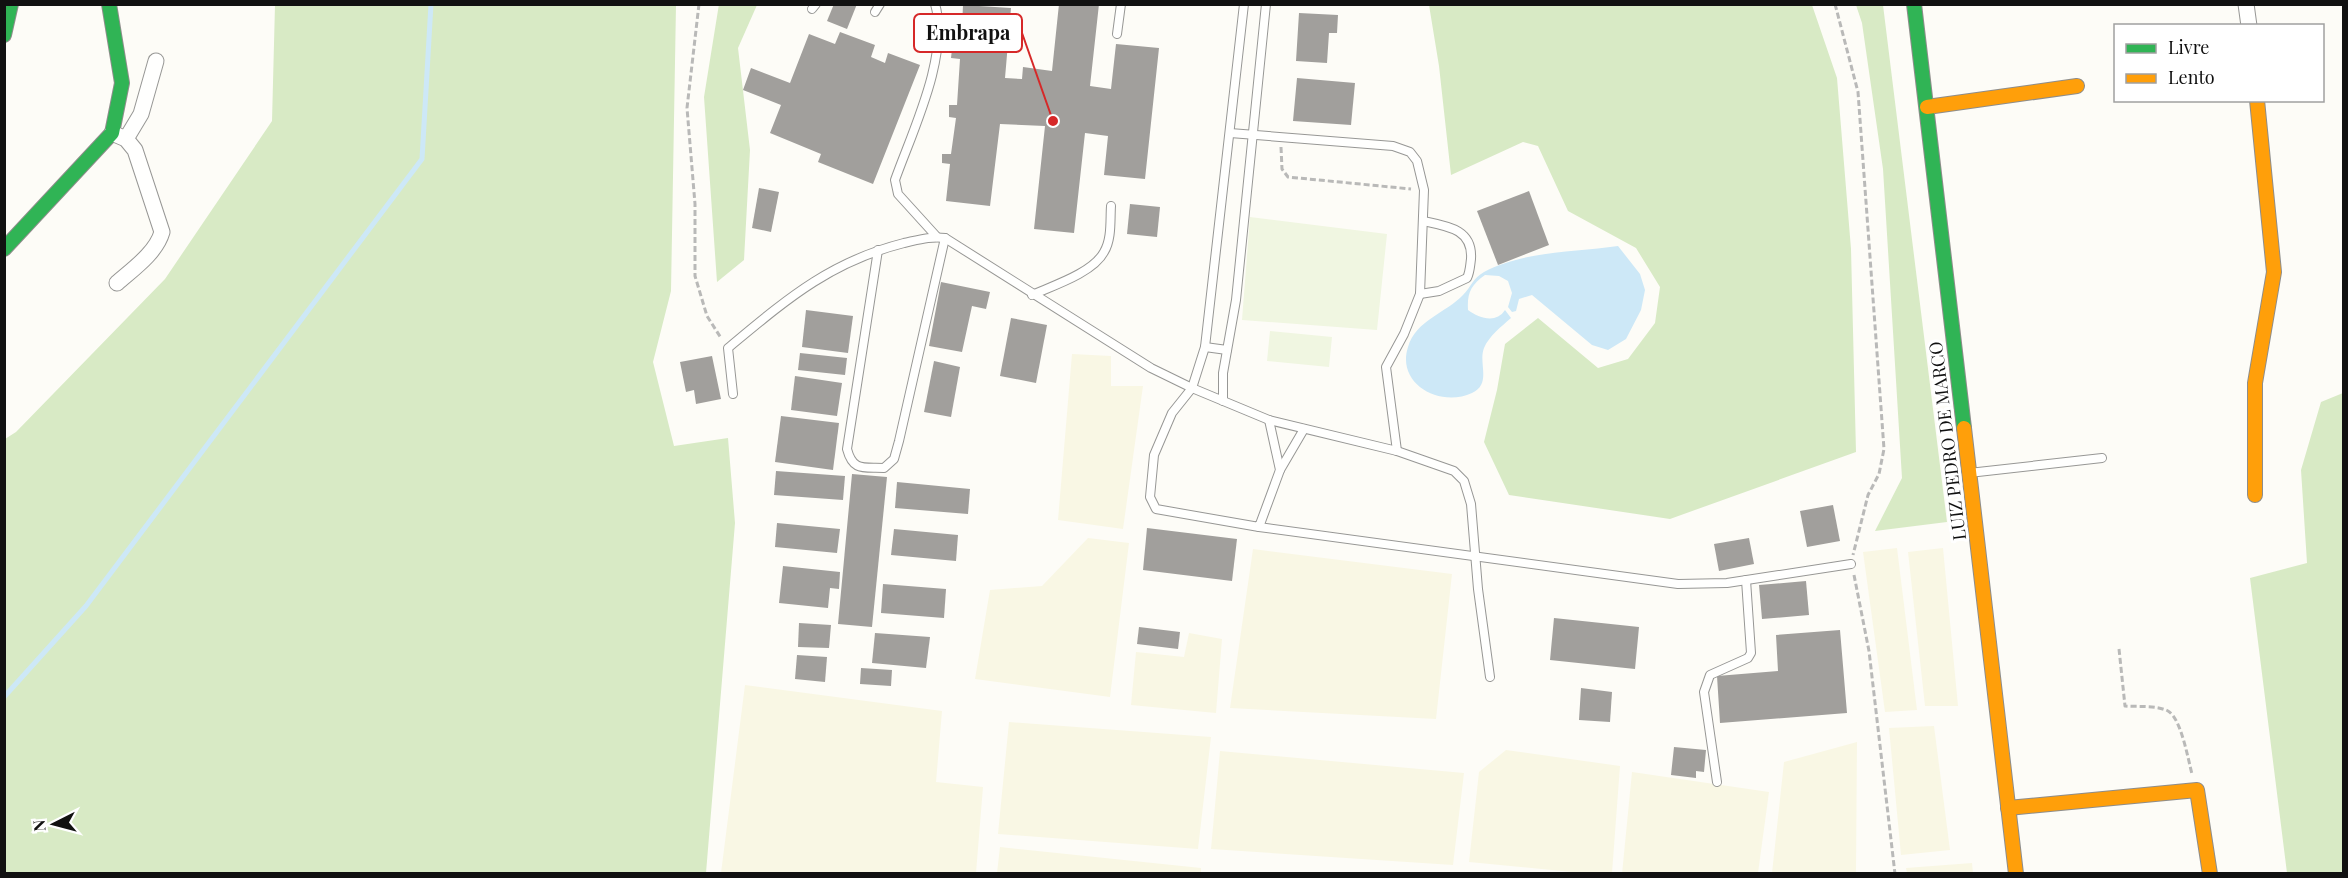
<svg xmlns="http://www.w3.org/2000/svg" width="2348" height="878" font-family="'Playfair Display',serif">
<rect width="100%" height="100%" fill="#fdfcf7"/>
<g fill="#f9f7e4">
<polygon points="1072,354 1111,356 1111,386 1143,386 1123,529 1058,520"/>
<polygon points="1088,538 1129,543 1110,697 975,679 990,590 1042,586"/>
<polygon points="1897,548 1917,710 1885,712 1863,552"/>
<polygon points="1943,548 1958,706 1925,706 1908,552"/>
<polygon points="1253,549 1452,574 1436,719 1230,708"/>
<polygon points="1189,633 1222,639 1216,713 1131,705 1136,652 1184,657"/>
<polygon points="745,685 942,711 936,782 983,787 976,873 721,873"/>
<polygon points="1009,722 1211,737 1198,849 998,834"/>
<polygon points="1934,726 1950,850 1901,855 1889,728"/>
<polygon points="1857,742 1856,873 1772,873 1784,762"/>
<polygon points="1506,750 1620,766 1612,873 1582,873 1469,862 1479,772"/>
<polygon points="1220,751 1464,773 1453,865 1211,849"/>
<polygon points="1632,772 1769,792 1758,873 1622,874"/>
<polygon points="1000,847 1201,868 1201,873 997,873"/>
<polygon points="1972,863 1973,873 1907,873 1906,868"/>
</g>
<g fill="#d8eac5">
<polygon points="719,4 757,5 738,48 750,150 744,260 717,282 704,97"/>
<polygon points="275,5 676,5 671,291 653,362 674,446 728,438 735,523 706,873 5,873 5,439 16,432 165,279 272,121"/>
<polygon points="1429,5 1812,5 1837,78 1851,249 1856,452 1670,519 1509,495 1484,442 1497,390 1505,344 1538,318 1598,368 1628,359 1655,323 1660,287 1636,248 1568,211 1538,146 1523,142 1451,175 1439,66"/>
<polygon points="1856,5 1883,5 1947,522 1875,531 1902,478 1883,169 1862,23"/>
<polygon points="2343,393 2343,873 2287,873 2250,578 2307,563 2301,470 2321,402"/>
</g>
<g fill="#f0f6e1">
<polygon points="1250,217 1387,234 1377,330 1242,320"/>
<polygon points="1270,331 1332,337 1329,367 1267,361"/>
</g>
<path fill="#cde8f7" d="M1618,246L1640,274L1645,290L1641,310L1626,339L1608,350L1592,345L1532,295L1519,299L1516,311L1512,312L1508,307L1512,293L1508,281L1499,276L1485,275C1471,285 1467,293 1468,310C1479,318 1496,324 1505,310L1511,318C1502,326 1489,336 1484,348C1478,363 1492,384 1472,393C1440,408 1396,384 1408,347C1416,320 1446,313 1463,295C1471,287 1473,278 1484,272C1523,251 1576,252 1618,246Z"/>
<g fill="none" stroke-linecap="round" stroke-linejoin="round">
<polyline stroke="#cde8f7" stroke-width="5" points="4,697 86,606 422,159 431,4"/>
</g>
<g fill="#a19f9c">
<polygon points="834,4 857,4 847,29 827,21"/>
<polygon points="1059,4 1099,4 1090,86 1111,89 1116,44 1159,48 1145,179 1104,175 1108,136 1085,133 1074,233 1034,229 1045,126 1000,124 990,206 946,201 950,164 942,163 942,154 951,154 956,118 949,117 949,105 957,105 960,59 951,58 952,49 961,50 963,5 1011,8 1005,78 1022,79 1023,67 1052,71"/>
<polygon points="1299,13 1338,15 1337,33 1329,33 1327,63 1296,61"/>
<polygon points="840,32 875,45 871,57 885,63 888,53 920,65 873,184 818,162 821,154 770,133 781,105 743,90 751,68 790,83 809,34 835,44"/>
<polygon points="1297,78 1355,83 1351,125 1293,121"/>
<polygon points="759,188 779,192 771,232 752,228"/>
<polygon points="1529,191 1549,245 1498,265 1477,211"/>
<polygon points="1130,204 1160,207 1157,237 1127,234"/>
<polygon points="941,282 990,292 986,309 972,306 962,352 929,346"/>
<polygon points="806,310 853,316 848,353 802,347"/>
<polygon points="1011,318 1047,325 1036,383 1000,376"/>
<polygon points="800,353 847,358 845,375 798,370"/>
<polygon points="712,356 721,399 696,404 694,390 686,392 680,362"/>
<polygon points="934,361 960,367 951,417 924,412"/>
<polygon points="795,376 842,383 837,416 791,410"/>
<polygon points="781,416 839,423 833,470 775,462"/>
<polygon points="776,471 845,476 843,500 774,495"/>
<polygon points="852,474 887,477 872,627 838,624"/>
<polygon points="897,482 970,489 968,514 895,508"/>
<polygon points="1833,505 1840,541 1807,547 1800,511"/>
<polygon points="777,523 840,529 837,553 775,547"/>
<polygon points="1147,528 1237,539 1232,581 1143,570"/>
<polygon points="894,529 958,535 956,561 891,555"/>
<polygon points="1749,538 1754,564 1719,571 1714,544"/>
<polygon points="783,566 840,572 839,589 830,588 828,608 779,603"/>
<polygon points="1806,581 1809,615 1762,619 1759,585"/>
<polygon points="883,584 946,589 944,618 881,613"/>
<polygon points="1554,618 1639,627 1635,669 1550,660"/>
<polygon points="799,623 831,625 829,648 798,647"/>
<polygon points="1139,627 1180,632 1178,649 1137,644"/>
<polygon points="1840,630 1847,713 1720,723 1717,676 1778,671 1776,635"/>
<polygon points="875,633 930,637 926,668 872,663"/>
<polygon points="797,655 827,657 825,682 795,679"/>
<polygon points="861,668 892,670 891,686 860,684"/>
<polygon points="1581,688 1612,692 1610,722 1579,720"/>
<polygon points="1674,747 1706,750 1704,772 1696,771 1696,778 1671,775"/>
</g>
<g fill="none" stroke-linecap="round" stroke-linejoin="round">
<g stroke="#979795" stroke-width="10">
<g id="lane">
<path d="M935,4C950,55 912,132 895,180L898,194L937,237"/>
<polyline points="1244,4 1205,347 1192,388 1172,413 1154,455 1150,497 1156,509 1259,527 1280,470 1269,420"/>
<polyline points="812,9 816,4"/>
<polyline points="875,12 880,4"/>
<polyline points="1117,34 1121,4"/>
<polyline points="1230,133 1393,146 1410,152 1417,161 1424,190 1420,294 1404,334 1386,367 1397,451"/>
<path d="M878,250L847,449C853,472 864,467 884,468L894,459L899,441L945,238"/>
<path d="M1420,294L1439,291L1467,278C1470,272 1470,266 1471,259C1473,229 1447,226 1423,221"/>
<path d="M1032,295C1052,286 1093,273 1104,252C1112,239 1110,220 1111,206"/>
<polyline points="1205,347 1227,350"/>
<path d="M733,394L728,348C786,300 829,262 904,243C918,240 931,236 945,238L1151,368L1192,388L1269,420L1397,451L1454,471L1464,481L1471,504L1478,589L1490,677"/>
<polyline points="1223,401 1223,373 1236,300 1266,4"/>
<polyline points="1280,470 1304,429"/>
<polyline points="1969,473 2102,458"/>
<polyline points="1259,527 1678,584 1727,583 1851,564"/>
<polyline points="1717,782 1704,692 1710,675 1748,658 1751,653 1746,580"/>
</g>
</g>
<g stroke="#979795" stroke-width="17">
<g id="street">
<polyline points="2246,4 2249,26"/>
<path d="M112,133L126,139L135,150L162,232C156,253 133,269 117,283"/>
<polyline points="126,139 141,114 156,61"/>
</g>
</g>
<g stroke="#8e8d8b" stroke-width="16">
<g id="fast">
<polyline points="1914,4 1964,428"/>
<polyline points="4,35 11,4"/>
<polyline points="4,249 112,133 122,83 109,4"/>
</g>
</g>
<g stroke="#8e8d8b" stroke-width="16">
<g id="slow">
<polyline points="1927,107 2077,86"/>
<polyline points="1964,428 2016,874"/>
<polyline points="2255,495 2255,383 2274,272 2257,100"/>
<polyline points="2008,808 2197,790 2210,874"/>
</g>
</g>
<g stroke="#b9b9b8" stroke-width="3" stroke-dasharray="6 3" stroke-linecap="butt">
<polyline points="699,4 687,108 695,204 695,276 707,316 721,338"/>
<polyline points="1835,4 1858,92 1884,449 1879,474 1868,495 1853,555"/>
<polyline points="1281,147 1282,169 1288,177 1411,189"/>
<polyline points="1854,575 1869,651 1895,874"/>
<path d="M2119,649L2125,706C2138,707 2156,705 2168,711C2181,718 2188,759 2192,774"/>
</g>
<use href="#lane" stroke="#fffffe" stroke-width="8"/>
<use href="#street" stroke="#fffffe" stroke-width="15"/>
<use href="#fast" stroke="#30b455" stroke-width="14"/>
<use href="#slow" stroke="#ff9f0a" stroke-width="14"/>
</g>
<g text-anchor="middle" dominant-baseline="central" stroke-width="6" stroke-linejoin="round" paint-order="stroke">
<g font-size="18" fill="#111" stroke="#fff">
<text transform="translate(1947 441) rotate(-97)">LUIZ PEDRO DE MARCO</text>
</g>
</g>
<path fill="none" stroke="#d62828" stroke-width="2" d="M1053 121L1022 33"/>
<circle fill="#d62828" stroke="#fff" stroke-width="2" cx="1053" cy="121" r="6"/>
<rect fill="#fff" stroke="#d62828" stroke-width="2" x="914" y="14" width="108" height="38" rx="6"/>
<g font-size="20" text-anchor="middle" font-weight="bold" fill="#111">
<text x="968" y="40">Embrapa</text>
</g>
<rect width="2348" height="878" fill="none" stroke="#111111" stroke-width="12"/>
<rect x="2114" y="24" width="210" height="78" fill="#ffffff" stroke="#a0a0a0" stroke-width="1.5"/>
<rect x="2126" y="44" width="30" height="9" fill="#30b455" stroke="#a0a0a0" stroke-width="1.5"/>
<text x="2168" y="54" font-size="18" fill="#111111">Livre</text>
<rect x="2126" y="74" width="30" height="9" fill="#ff9f0a" stroke="#a0a0a0" stroke-width="1.5"/>
<text x="2168" y="84" font-size="18" fill="#111111">Lento</text>
<g transform="translate(54 824) rotate(264)" stroke="#ffffff" stroke-width="4.5" paint-order="stroke">
<path d="M0-4.5L10 22L0 15L-10 22Z" fill="#111111"/>
<text y="-9" font-size="16" font-weight="bold" text-anchor="middle" fill="#111111">N</text>
</g>
</svg>
